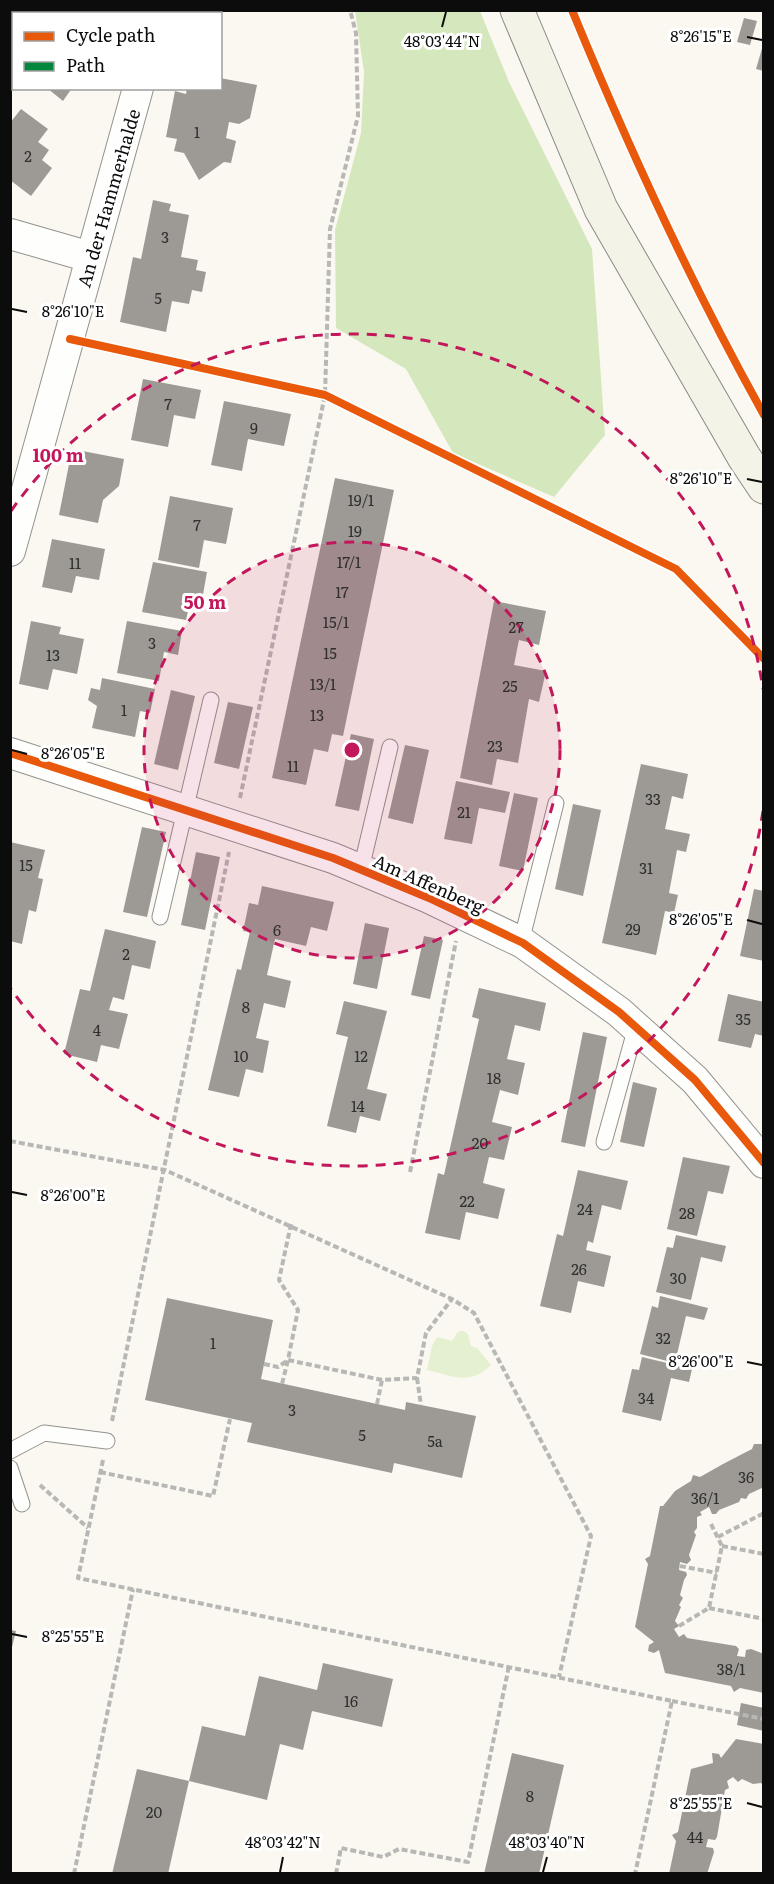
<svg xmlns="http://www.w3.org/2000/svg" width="774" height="1884" font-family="Literata,serif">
<rect width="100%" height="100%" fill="#faf8f0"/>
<path fill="#e4f0d0" d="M463,1331L468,1334L471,1346L477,1348L491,1365C470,1386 453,1376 427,1370L432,1346L437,1337L452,1341L458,1332Z"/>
<polygon fill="#d5e8bd" points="355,11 480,11 509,82 592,249 605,435 554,497 453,453 406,369 336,328 335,230 361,133 364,72"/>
<g fill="#9d9a96">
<polygon points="744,18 757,21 750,45 737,42"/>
<polygon points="763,45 764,46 764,71 756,69"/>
<polygon points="220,78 257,85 250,118 239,124 229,122 226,138 236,141 231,163 224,162 199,180 184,153 174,151 177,139 166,137 175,91 186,94 187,88 220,88"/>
<polygon points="47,88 72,88 63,101"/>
<polygon points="21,109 48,129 38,142 49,150 42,160 52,168 31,196 10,180 10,123"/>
<polygon points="153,200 171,204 169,211 189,215 181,257 198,260 196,270 206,272 202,292 192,290 189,304 172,301 166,332 120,322 133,257 141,259"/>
<polygon points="143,379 201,390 195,419 174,415 168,447 131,440"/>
<polygon points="224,401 291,414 284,446 248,439 242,471 211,465"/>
<polygon points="72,449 124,459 119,486 103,500 98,523 59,515"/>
<polygon points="335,478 394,490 343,736 332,734 328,752 314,749 306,785 272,778"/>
<polygon points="170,496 233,508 226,544 204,540 199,568 158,560"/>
<polygon points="52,539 105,549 99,580 76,576 72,593 42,587"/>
<polygon points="153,562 207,572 202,600 191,598 186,620 142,612"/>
<polygon points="494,601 546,611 539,645 519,640 514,665 546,671 539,702 529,699 518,763 497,759 492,785 460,778"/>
<polygon points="31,621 61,627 59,634 84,639 77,674 53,669 48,690 19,684"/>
<polygon points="127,621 182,631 178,655 164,652 159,681 117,673"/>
<polygon points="102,678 155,689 150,713 140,711 135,737 92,728 97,706 88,700 91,688 100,690"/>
<polygon points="171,690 195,696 178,770 154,764"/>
<polygon points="228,702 253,707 239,769 214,763"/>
<polygon points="351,734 374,739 359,811 335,806"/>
<polygon points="405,745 429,750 413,824 388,818"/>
<polygon points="641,764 688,774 683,799 672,796 665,829 690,834 686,852 677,850 669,893 678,895 674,913 665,911 656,955 602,943"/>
<polygon points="456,781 510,792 505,813 479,808 472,844 444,839"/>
<polygon points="514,793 538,798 523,871 499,866"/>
<polygon points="573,804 601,810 583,896 555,889"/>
<polygon points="142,827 166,832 147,917 123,912"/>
<polygon points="10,842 45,850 38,878 43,879 36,912 29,910 22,944 10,941"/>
<polygon points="196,852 220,857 205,930 181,925"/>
<polygon points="262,886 334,902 327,931 311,927 306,946 275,939 267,975 291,981 285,1008 264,1003 256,1038 269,1041 263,1073 246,1069 239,1097 208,1090 237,969 241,970 250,932 243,931 249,903 258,905"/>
<polygon points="754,889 764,891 764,961 740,956"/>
<polygon points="365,923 389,928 377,989 353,984"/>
<polygon points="105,929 156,941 150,969 132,965 124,1000 113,997 109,1010 128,1014 119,1049 101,1045 97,1062 64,1054 80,989 90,991"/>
<polygon points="424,936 443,940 430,999 411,995"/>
<polygon points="479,988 546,1003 540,1031 515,1025 507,1059 525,1063 518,1095 500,1090 492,1122 512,1127 504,1160 489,1157 483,1183 505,1189 498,1219 466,1212 460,1240 425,1233 438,1173 444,1175 479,1019 472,1017"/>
<polygon points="728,994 764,1002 764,1036 755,1034 751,1048 718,1041"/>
<polygon points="344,1001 387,1011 367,1089 387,1094 380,1121 360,1116 356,1133 327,1126 348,1037 336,1034"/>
<polygon points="583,1032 607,1037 585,1147 561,1142"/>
<polygon points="633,1082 657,1088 644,1147 620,1142"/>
<polygon points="683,1157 730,1166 723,1194 708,1191 697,1236 667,1229"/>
<polygon points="578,1170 628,1181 621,1210 602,1205 593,1243 588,1241 586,1250 611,1256 604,1287 578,1281 571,1313 540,1306 557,1234 563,1236"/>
<polygon points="676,1235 726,1246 722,1262 701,1257 691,1300 656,1292 667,1247 673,1248"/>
<polygon points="660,1296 708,1308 704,1320 686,1316 675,1363 640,1354 652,1306 658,1308"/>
<polygon points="167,1298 273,1320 261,1379 405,1410 406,1402 476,1416 462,1478 394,1463 392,1473 247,1442 252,1423 145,1400"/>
<polygon points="642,1357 692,1369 689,1382 671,1378 661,1421 622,1412 632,1369 639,1370"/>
<polygon points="754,1444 764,1444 764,1487 749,1494 746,1499 741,1498 739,1502 719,1510 716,1514 712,1514 709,1507 700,1512 702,1515 697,1517 697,1528 694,1532 696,1535 689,1555 691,1560 687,1564 680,1562 679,1570 686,1572 687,1575 684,1580 680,1595 683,1598 679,1605 681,1607 675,1621 679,1626 674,1629 679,1637 684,1634 687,1638 736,1646 739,1649 737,1656 745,1657 746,1650 751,1649 764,1654 764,1693 740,1688 734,1692 731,1686 665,1673 659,1650 654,1653 648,1651 649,1645 654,1642 635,1627 648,1564 645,1559 650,1556 660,1506 663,1506 675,1491 691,1481 693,1475 700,1477 723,1464 752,1449"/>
<polygon points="10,1630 16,1631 11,1651 10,1651"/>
<polygon points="323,1663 393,1679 382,1727 312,1711 303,1750 280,1744 267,1800 189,1781 202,1726 245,1736 259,1676 317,1690"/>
<polygon points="741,1703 764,1708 764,1731 737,1725"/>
<polygon points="736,1739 764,1744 764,1787 761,1783 753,1784 742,1779 738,1782 733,1777 727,1781 729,1788 725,1790 717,1837 715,1840 708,1839 706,1847 713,1848 714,1852 707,1874 669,1874 676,1841 672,1835 678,1832 691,1769 713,1763 712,1753 719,1754 721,1758"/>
<polygon points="512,1753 564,1765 539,1874 484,1874"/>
<polygon points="137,1769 189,1781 168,1874 112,1874"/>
</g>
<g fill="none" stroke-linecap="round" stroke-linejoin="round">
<g stroke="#93928f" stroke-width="17">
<g id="lane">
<polyline points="361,869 390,747"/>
<polyline points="160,917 211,700"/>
<polyline points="521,942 556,803"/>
<polyline points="604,1142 636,1027"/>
<polyline points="10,1451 44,1433 107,1441"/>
<polyline points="10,1468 22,1504"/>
</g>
</g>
<g stroke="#93928f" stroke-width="32">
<g id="street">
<polyline points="170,14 172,10"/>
<polyline points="10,234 90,257"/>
<polyline points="10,551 138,88"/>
<polyline points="10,753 333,858 429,898 523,943 619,1012 695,1080 764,1163"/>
</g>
</g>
<g stroke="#8a8985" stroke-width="35">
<polyline id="secondary" points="517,10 601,209 744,457 764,487"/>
</g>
<g stroke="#b7b7b5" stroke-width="4" stroke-dasharray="6 3" stroke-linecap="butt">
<path d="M572,10C629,149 691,284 764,415"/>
<polyline points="51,14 53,10"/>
<polyline points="10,64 14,60"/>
<polyline points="240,798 325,395 330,229 358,116 356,33 350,10"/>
<polyline points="10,1141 165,1170 452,1299 474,1313 591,1536 559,1677"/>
<polyline points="410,1172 456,941"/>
<polyline points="291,1224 279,1280 298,1310 288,1360 382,1380 417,1378 426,1333 452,1299"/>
<polyline points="264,1364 278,1367 288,1360 282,1384"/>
<polyline points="417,1378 421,1405"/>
<polyline points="377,1404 382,1380"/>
<polyline points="112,1421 229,852"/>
<polyline points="103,1460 78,1578 672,1701 635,1874"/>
<polyline points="100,1472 213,1496 230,1419"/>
<polyline points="40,1485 88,1528"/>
<polyline points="718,1537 764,1513"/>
<polyline points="722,1546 764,1554"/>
<polyline points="680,1566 717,1573"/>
<polyline points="709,1608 764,1619"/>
<polyline points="679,1626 709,1608 722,1546 711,1524"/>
<polyline points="672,1701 764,1719"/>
<polyline points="74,1874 133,1589"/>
<polyline points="336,1874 341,1848 383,1857 399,1849 468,1862 509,1666"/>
</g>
<use href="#lane" stroke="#fefefd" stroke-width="15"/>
<use href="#street" stroke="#fefefd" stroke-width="30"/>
<use href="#secondary" stroke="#f4f3e8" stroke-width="33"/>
<polyline stroke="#00873e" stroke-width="6" stroke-dasharray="12 6" stroke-linecap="butt" points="15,10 22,14"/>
<g stroke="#fff" stroke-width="11">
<g id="cycleway">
<path d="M572,10C629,149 691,284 764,415"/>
<polyline points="70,339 325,395 676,569 764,659"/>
<polyline points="10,753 333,858 429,898 523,943 619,1012 695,1080 764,1163"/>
</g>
</g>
<use href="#cycleway" stroke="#e8590c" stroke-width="8"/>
</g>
<path fill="none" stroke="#0c0c0c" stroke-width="2" d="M442,27L446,12M747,37L762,40M12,309L27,312M747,479L762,482M12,750L27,754M747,920L762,924M12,1192L27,1195M747,1362L762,1365M12,1634L27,1637M747,1803L762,1807M280,1872L283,1857M543,1872L547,1857"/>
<circle cx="352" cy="750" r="208" fill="#c2185b" fill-opacity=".12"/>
<g fill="none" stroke="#c2185b" stroke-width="3" stroke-dasharray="10 8">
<circle cx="352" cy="750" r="208"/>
<path d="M763 811A416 416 0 0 1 11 989M11 511A416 416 0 0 1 763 689"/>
</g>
<g text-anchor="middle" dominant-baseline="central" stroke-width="6" stroke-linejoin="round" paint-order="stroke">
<g font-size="15" fill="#30302e">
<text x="197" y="131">1</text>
<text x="28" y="155">2</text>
<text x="165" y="236">3</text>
<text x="158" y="297">5</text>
<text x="168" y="403">7</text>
<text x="254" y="427">9</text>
<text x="361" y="499">19/1</text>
<text x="197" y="524">7</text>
<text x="355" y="530">19</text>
<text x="349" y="561">17/1</text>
<text x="75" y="562">11</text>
<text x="342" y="591">17</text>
<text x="336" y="621">15/1</text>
<text x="516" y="626">27</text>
<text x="152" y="642">3</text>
<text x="330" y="652">15</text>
<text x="53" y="654">13</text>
<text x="323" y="683">13/1</text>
<text x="510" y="685">25</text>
<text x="124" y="709">1</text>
<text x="317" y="714">13</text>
<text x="495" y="745">23</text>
<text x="293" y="765">11</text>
<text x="653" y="798">33</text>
<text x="464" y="811">21</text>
<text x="26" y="864">15</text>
<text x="646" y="867">31</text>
<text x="633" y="928">29</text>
<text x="277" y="929">6</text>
<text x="126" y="953">2</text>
<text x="246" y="1006">8</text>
<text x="743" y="1018">35</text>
<text x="97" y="1029">4</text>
<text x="241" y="1055">10</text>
<text x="361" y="1055">12</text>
<text x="494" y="1077">18</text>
<text x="358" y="1105">14</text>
<text x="480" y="1142">20</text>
<text x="467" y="1200">22</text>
<text x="585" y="1208">24</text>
<text x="687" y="1212">28</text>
<text x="579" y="1268">26</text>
<text x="678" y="1277">30</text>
<text x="663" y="1337">32</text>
<text x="213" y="1342">1</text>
<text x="646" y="1397">34</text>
<text x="292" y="1409">3</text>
<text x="362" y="1434">5</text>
<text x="435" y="1440">5a</text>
<text x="746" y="1476">36</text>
<text x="705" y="1497">36/1</text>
<text x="731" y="1668">38/1</text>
<text x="351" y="1700">16</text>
<text x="530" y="1795">8</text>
<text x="154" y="1811">20</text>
<text x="695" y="1836">44</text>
</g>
<g font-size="18" fill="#0c0c0c" stroke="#fff">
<text transform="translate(108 198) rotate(-74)">An der Hammerhalde</text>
<text transform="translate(429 883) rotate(24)">Am Affenberg</text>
</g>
</g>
<g font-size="15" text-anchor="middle" fill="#0c0c0c" stroke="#fff" stroke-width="6" stroke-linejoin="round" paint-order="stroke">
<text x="701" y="42">8°26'15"E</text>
<text x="442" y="47">48°03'44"N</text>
<text x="73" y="317">8°26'10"E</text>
<text x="701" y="484">8°26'10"E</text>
<text x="73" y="759">8°26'05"E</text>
<text x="701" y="925">8°26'05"E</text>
<text x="73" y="1201">8°26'00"E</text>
<text x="701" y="1367">8°26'00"E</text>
<text x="73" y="1642">8°25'55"E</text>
<text x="701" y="1809">8°25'55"E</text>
<text x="283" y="1848">48°03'42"N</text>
<text x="547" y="1848">48°03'40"N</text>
</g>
<circle cx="352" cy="750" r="9" fill="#c2185b" stroke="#fff" stroke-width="3"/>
<g font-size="18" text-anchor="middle" font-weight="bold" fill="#c2185b" stroke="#fff" stroke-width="6" stroke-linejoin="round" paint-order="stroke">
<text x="58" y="462">100 m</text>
<text x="205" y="609">50 m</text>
</g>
<rect width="774" height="1884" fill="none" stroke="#0c0c0c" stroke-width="24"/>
<rect x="12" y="12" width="210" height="78" fill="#ffffff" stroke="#9e9e9e" stroke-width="1.5"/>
<rect x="24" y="32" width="30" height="9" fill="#e8590c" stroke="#9e9e9e" stroke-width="1.5"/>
<text x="66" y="42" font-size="18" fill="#0c0c0c">Cycle path</text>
<rect x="24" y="62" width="30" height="9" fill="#00873e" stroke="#9e9e9e" stroke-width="1.5"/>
<text x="66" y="72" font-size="18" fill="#0c0c0c">Path</text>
</svg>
